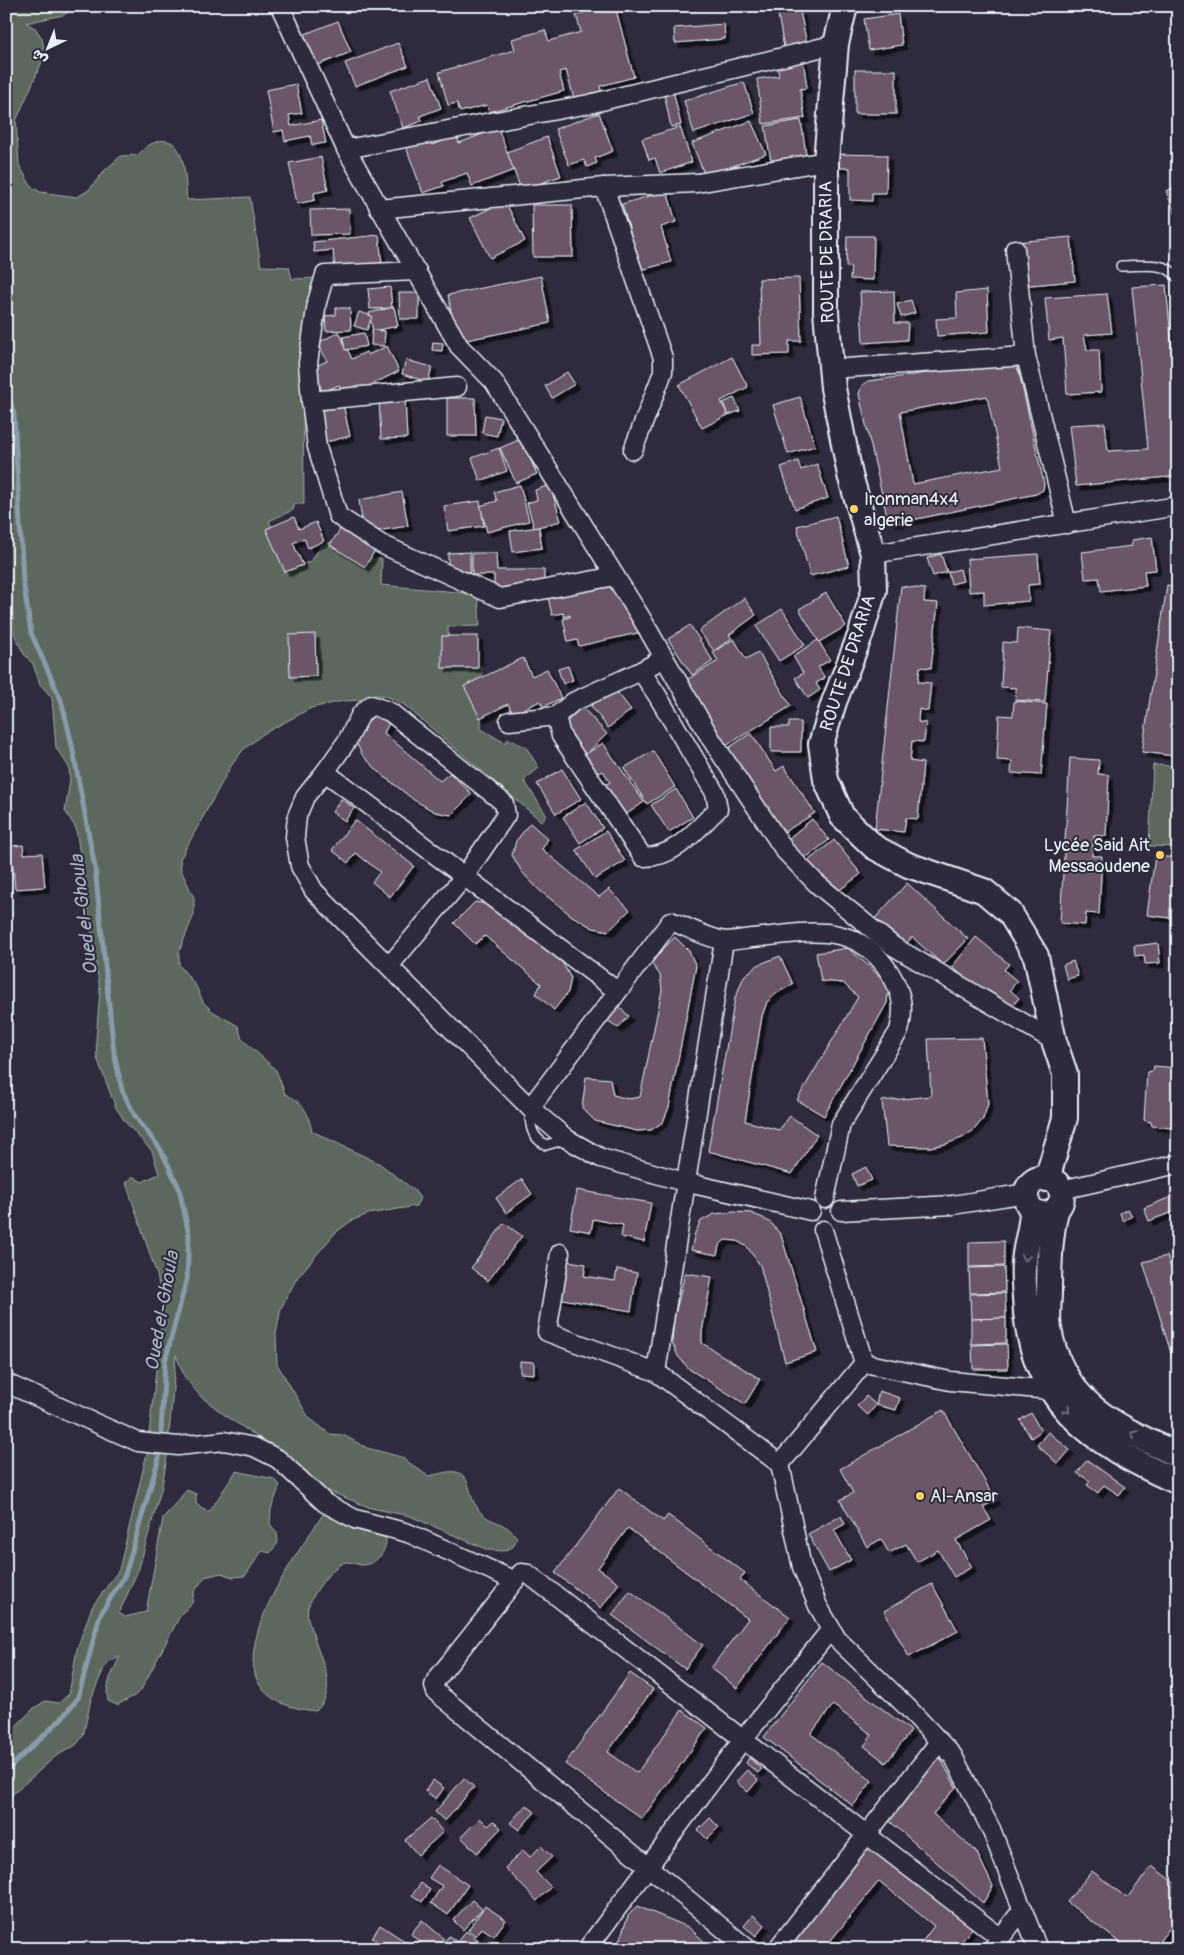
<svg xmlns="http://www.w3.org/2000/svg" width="1184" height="1955" font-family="Pangolin,'Playpen Sans Arabic',sans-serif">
<defs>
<filter id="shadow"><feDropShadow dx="4.5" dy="4.5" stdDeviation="0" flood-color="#0009"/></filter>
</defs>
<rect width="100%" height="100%" fill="#2f2a3d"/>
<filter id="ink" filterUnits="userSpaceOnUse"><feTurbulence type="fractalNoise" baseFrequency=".02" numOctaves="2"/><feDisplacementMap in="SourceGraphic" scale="10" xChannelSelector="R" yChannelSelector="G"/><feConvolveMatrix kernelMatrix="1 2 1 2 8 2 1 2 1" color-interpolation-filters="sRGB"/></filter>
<g filter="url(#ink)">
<g fill="#5b685d" stroke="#a2acaa">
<path d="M6,6H81L63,15L26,23L35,28L42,38L45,55L16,121L19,165L31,186L40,192L77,197L89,190L103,172L121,156L138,155C144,148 150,143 160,141C187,136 185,182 187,200L250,197L261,266L289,267L292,279L317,278L303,392L304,504H295L293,510L269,521L290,570L311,561L321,546L339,539L370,552V559H382L381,585L478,594L480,626L448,627L449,668L482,666L481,729L505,743L508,739L526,747L539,768L524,780L547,816L541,821L403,704L386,696L375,695L364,700L343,701L311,708L263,734L243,750L231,766L180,859L181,870L194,898V914L179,952V965L196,986L203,1002L212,1011L238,1026L242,1039L276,1070L285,1094C305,1104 307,1110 312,1131L380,1164L414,1190L420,1198L416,1206L368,1214L351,1221L335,1233L297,1278L281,1308L276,1334L277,1364L309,1418L330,1434L343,1435L367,1448L401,1457L428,1476C436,1475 452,1469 459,1473C471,1479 469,1496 476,1506C488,1526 504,1518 517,1538L513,1547L503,1551L488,1550L410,1516L371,1508L326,1490L277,1449L230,1419L200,1396L184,1376L176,1355L167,1457L162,1486L139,1568L119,1613L125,1617L146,1612L163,1518L187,1490L196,1494V1503L202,1509L210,1511L236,1471L274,1479L280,1485L271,1509L270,1524L277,1533L278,1543L270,1553L262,1551L245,1576L233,1577L221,1573L205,1577L194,1592L192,1603L181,1614L141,1690L134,1696L117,1705L108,1701L107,1691L110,1678L120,1656L109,1661L103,1670L91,1699L83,1736L76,1745L56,1756L6,1800V1736L33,1709L45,1701L59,1703L69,1694L77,1649L92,1607L119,1570L147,1453L163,1306L157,1275L126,1183L132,1176L142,1182L159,1174L152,1151L126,1123L116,1108L97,1058L96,1040L100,990L76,828L65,811L70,780L69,767L56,748L52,698L40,684L33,664L24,654L14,634L12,600L6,556Z"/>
<polygon points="1153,765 1178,766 1178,847 1149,846"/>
<path d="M324,1513L352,1529L386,1538C387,1552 376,1565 361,1565C356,1564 350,1562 346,1562C333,1564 311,1596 308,1608C306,1618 310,1625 313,1634C320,1661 340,1688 316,1711C189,1700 288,1567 324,1513Z"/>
</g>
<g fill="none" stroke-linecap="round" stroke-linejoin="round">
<g stroke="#8a9bab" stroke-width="5">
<polyline points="6,386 14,415 23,580 31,633 61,700 71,740 95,868 114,1053 122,1090 135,1116 161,1150 179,1188 189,1235 187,1278 165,1361 161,1431"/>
<polyline points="6,1771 61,1719 78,1698 100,1615 125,1575 160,1454"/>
</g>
</g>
<g fill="#6a5469" stroke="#e8f1f8" fill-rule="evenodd" filter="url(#shadow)">
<polygon points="609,6 615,6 634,77 600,86 602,95 575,102 566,70 559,72 564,91 489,112 487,105 460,112 457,103 448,105 439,72 515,50 512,39 545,30 549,41 581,32 576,15"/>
<polygon points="782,6 797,6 798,11 784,14"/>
<polygon points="800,11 808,49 785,53 778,15"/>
<polygon points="898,14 902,45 869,50 864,19"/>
<polygon points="338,21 351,52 313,67 300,36"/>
<polygon points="724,24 725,39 675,43 674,28"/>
<polygon points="398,43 408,66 355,86 345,63"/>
<polygon points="803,59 807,88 800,89 805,118 763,124 757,79 779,76 777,63"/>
<rect x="855" y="70" width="41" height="44"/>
<polygon points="430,77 441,108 420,116 422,121 403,128 390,91"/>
<polygon points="744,82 754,113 694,133 684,101"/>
<polygon points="296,84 302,113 289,115 291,126 321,120 326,143 312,145 310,136 285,141 283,130 274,132 266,90"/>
<polygon points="673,90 681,125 671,127 664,93"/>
<polygon points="599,113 613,151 595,158 597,163 587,167 584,160 569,165 555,129"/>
<polygon points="801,120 807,161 772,167 765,126"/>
<polygon points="751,121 766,154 705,176 692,143"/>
<polygon points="680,127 692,162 660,173 655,158 649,160 642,139"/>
<polygon points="498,128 514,170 472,186 467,173 442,182 444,186 423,193 406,147 429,138 432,145 457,136 459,143"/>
<polygon points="547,137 561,176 521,190 507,152"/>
<polygon points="833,154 887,155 886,193 872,193 872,201 850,200 850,168 833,168"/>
<polygon points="321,157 328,190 314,193 315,200 297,204 289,163"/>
<polygon points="1178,186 1178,221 1166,191"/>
<polygon points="667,191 676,222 661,227 671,262 641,270 622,204"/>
<polygon points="505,201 525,241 490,258 470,218"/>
<polygon points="532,205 572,205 573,257 533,257"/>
<polygon points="349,209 350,234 311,235 310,210"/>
<polygon points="379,235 382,264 335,269 333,250 314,252 313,242"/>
<polygon points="847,236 874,236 873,280 850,279 851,267 846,267"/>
<polygon points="1071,237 1075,281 1020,286 1016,242"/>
<polygon points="541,276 550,323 457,342 448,295"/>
<polygon points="799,278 801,341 789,341 789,354 752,355 752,345 761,345 759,279"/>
<polygon points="1166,285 1178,411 1178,476 1076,486 1069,425 1105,423 1108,451 1148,449 1132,287"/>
<polygon points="390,287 392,308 370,309 368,289"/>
<polygon points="987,290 989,332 937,336 936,319 957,318 956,293"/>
<polygon points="894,291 895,323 908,323 907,340 863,343 860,292"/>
<polygon points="399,293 419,293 419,319 400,319"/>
<polygon points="1107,294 1112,333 1084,335 1087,350 1099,350 1101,392 1067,394 1063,338 1049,340 1045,298"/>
<polygon points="911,300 915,313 901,317 897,304"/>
<polygon points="394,307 398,326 373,331 369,313"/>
<polygon points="336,308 350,308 351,330 326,331 325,316 336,315"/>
<polygon points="359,312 372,316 367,330 354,326"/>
<polygon points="372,330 385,331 384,346 371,345"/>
<polygon points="339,332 352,359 366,352 368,355 387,346 399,371 345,398 339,385 323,392 311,368 327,361 318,343"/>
<polygon points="364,333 367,346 345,350 343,337"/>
<polygon points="433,342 443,343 442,351 432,350"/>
<polygon points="732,357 748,387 721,401 728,415 702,428 679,385"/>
<polygon points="406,360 432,367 428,382 402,374"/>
<path d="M1009,362L1016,365L1019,372L1044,484L1043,490L1036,494L898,523L890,521L886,512L859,394L862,385L868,381ZM987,396L1002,467L913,484L900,412Z"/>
<polygon points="567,372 575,384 552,398 545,386"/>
<polygon points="800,397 815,446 788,454 773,405"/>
<polygon points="447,398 475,398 476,436 447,436"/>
<polygon points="734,398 740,411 728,415 723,403"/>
<polygon points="342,399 350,436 322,443 313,406"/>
<polygon points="405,399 407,438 381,439 379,400"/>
<polygon points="485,415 501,418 497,436 482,433"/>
<polygon points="521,439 537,474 516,483 500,448"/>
<polygon points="499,448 507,471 480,481 472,458"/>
<polygon points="798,461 801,470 817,464 828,498 795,509 781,467"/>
<polygon points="520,485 529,521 487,532 480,506 497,501 494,492"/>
<polygon points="550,485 561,521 534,528 527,503 537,500 535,490"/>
<polygon points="402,492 408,526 364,533 359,500"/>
<polygon points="480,501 484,526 448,531 444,506"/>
<polygon points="836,516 849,566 810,576 797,526"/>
<polygon points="294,517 299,529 316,522 324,541 308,548 304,538 293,543 303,565 285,572 266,529"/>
<polygon points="343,525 377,547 365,567 330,545"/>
<polygon points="539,527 542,548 513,552 510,531"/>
<polygon points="1152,537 1156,570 1144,571 1146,586 1101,591 1099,578 1085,579 1082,552 1132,546 1132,540"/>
<polygon points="470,552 470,572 448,572 448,553"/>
<polygon points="472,553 496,553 497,570 544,570 544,588 494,588 494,575 472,575"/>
<polygon points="941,554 947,572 933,576 927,558"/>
<polygon points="1038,554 1040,584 1028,585 1029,601 984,605 984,591 969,592 967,559"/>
<polygon points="960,569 963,581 951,584 948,572"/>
<polygon points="609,585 621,589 629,616 632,615 642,632 579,646 577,640 568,642 563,619 570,617 570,615 564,617 563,613 552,615 547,593"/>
<polygon points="1167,585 1178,587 1178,742 1174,756 1142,752"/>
<polygon points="901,586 925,589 924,602 938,603 931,668 920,667 918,682 931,683 928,711 919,709 918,722 926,723 924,742 912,741 910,761 923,763 918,819 906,818 904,832 875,829"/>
<polygon points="826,593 846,626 819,642 799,609"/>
<polygon points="744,598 756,615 729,635 732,638 714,651 699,631"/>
<polygon points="782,609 805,645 779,661 756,626"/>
<polygon points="690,625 713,661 692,675 668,639"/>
<polygon points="1018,628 1051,631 1045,702 1015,700 1016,688 1001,687 1003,642 1017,643"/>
<polygon points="315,634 316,676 290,677 289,635"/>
<rect x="442" y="636" width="36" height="32"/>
<polygon points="734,639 746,659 758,652 791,706 724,747 683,682 718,661 713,652"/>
<polygon points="818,640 830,660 818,667 825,678 816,683 820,690 808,698 795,678 803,673 793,656"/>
<polygon points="523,658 532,676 547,669 561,698 543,707 540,701 513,714 508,704 480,718 464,686"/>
<polygon points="568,666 573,680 563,684 558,669"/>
<polygon points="614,688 631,710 608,728 591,706"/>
<polygon points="1014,701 1047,704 1041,775 1011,773 1012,761 997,760 999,715 1013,716"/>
<polygon points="371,707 389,723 384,733 440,781 450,773 472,794 451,815 435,812 414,800 381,774 363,756 354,739"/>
<polygon points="582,707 607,734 582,758 561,727"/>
<polygon points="789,722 801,722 801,752 771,752 771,727 789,727"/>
<polygon points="751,733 776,771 784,766 815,813 778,836 724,751"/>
<polygon points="603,743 644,802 621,818 600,788 610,782 603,771 593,777 580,758"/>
<polygon points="653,751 675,787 647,804 624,768"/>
<polygon points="1070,758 1099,760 1098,774 1109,775 1106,836 1094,836 1092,856 1102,856 1099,914 1086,913 1085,925 1060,923"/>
<polygon points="562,769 581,799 556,814 537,784"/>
<polygon points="676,789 693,817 669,832 651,805"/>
<polygon points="341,799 354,808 345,821 332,812"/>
<polygon points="586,802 603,828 580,843 563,817"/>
<polygon points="812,819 829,840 799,863 783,843"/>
<polygon points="355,820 414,866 390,897 372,882 380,872 356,853 348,863 332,850"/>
<polygon points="530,823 548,839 542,849 599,897 609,889 630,910 609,931 593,928 572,916 539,890 522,872 512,855 516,841"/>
<polygon points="606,831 625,861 595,879 576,850"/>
<polygon points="834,840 861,874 837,892 829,882 827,884 808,861"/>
<polygon points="23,845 24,854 42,853 45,887 15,889 11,846"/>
<polygon points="1155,856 1178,858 1178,918 1175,918 1175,908 1170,908 1170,918 1147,915"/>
<polygon points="907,883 968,939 943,965 912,937 903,948 869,925"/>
<polygon points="475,902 491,905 544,943 562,962 571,978 568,992 554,1010 536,994 541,984 485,936 475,944 454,923"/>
<polygon points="675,937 689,951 696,966 669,1107 663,1122 651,1130 637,1131 595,1121 582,1108 586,1077 610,1079 613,1095 628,1099 640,1097 662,990 660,975 650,962"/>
<polygon points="976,937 1009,964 1004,970 1017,981 1010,990 1019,998 1007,1013 952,967"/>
<polygon points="1158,943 1160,963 1145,964 1144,955 1135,956 1134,946"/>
<polygon points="848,948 889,984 887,1003 824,1116 797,1100 858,997 843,983 821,981 816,953"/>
<polygon points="780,956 793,984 777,993 767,1002 762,1016 745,1121 779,1130 790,1116 817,1135 792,1174 708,1151 735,998 744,976 758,965"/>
<polygon points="1073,961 1078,976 1067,979 1063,965"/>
<polygon points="618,1006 629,1016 618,1028 606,1019"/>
<polygon points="982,1038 988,1104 983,1119 974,1130 962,1138 946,1144 930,1147 887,1146 882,1101 931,1096 928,1039"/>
<polygon points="1154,1066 1177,1068 1172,1128 1152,1126 1151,1122 1144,1120 1147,1072 1153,1071"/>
<polygon points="866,1167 872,1180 857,1186 852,1174"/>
<polygon points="522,1179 532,1194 506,1213 496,1198"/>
<polygon points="577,1190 651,1203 644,1242 621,1237 623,1225 593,1219 591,1232 570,1228"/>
<polygon points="1178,1194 1178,1210 1149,1221 1144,1208"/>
<polygon points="1128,1209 1132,1216 1123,1221 1120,1213"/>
<polygon points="734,1212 751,1213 763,1218 772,1224 781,1235 817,1352 785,1362 760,1265 747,1247 737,1241 725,1240 719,1246 717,1255 691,1250 695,1233 701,1221 714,1214"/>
<polygon points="504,1223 522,1236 488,1281 471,1268"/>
<polygon points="1004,1241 1004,1266 969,1267 969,1242"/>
<polygon points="1167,1256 1178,1291 1178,1376 1143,1262"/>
<polygon points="563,1260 586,1264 584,1276 615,1281 617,1269 637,1273 631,1311 557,1298"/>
<polygon points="1004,1267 1005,1292 970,1293 969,1268"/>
<polygon points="685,1273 712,1277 702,1332 702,1343 760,1379 745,1404 689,1369 678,1356 672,1342 674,1319"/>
<polygon points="1005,1293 1006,1318 971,1319 970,1294"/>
<polygon points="1006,1318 1006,1343 971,1344 971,1319"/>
<polygon points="1007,1344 1008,1369 973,1369 972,1345"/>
<polygon points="520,1361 534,1362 534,1374 520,1373"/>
<polygon points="879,1391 900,1398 896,1410 876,1405"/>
<polygon points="866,1396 876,1405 868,1415 857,1406"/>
<polygon points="943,1410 996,1500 983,1507 991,1520 956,1540 972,1567 954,1577 938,1550 917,1562 906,1544 889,1553 881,1539 867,1547 840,1500 853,1493 840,1469"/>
<polygon points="1031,1413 1041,1431 1031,1438 1020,1420"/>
<polygon points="1048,1432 1070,1450 1058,1464 1037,1445"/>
<polygon points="1087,1460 1125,1487 1119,1495 1104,1485 1098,1493 1087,1485 1090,1481 1077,1473"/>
<polygon points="619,1488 663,1521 668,1515 745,1573 740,1580 790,1617 737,1688 711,1668 748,1619 628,1528 598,1568 619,1583 601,1608 555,1573"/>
<polygon points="841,1516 845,1524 834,1530 851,1560 829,1572 808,1534"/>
<polygon points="932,1584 958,1631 909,1657 884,1611"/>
<polygon points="630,1591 703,1645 685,1669 612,1615"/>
<polygon points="822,1662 911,1731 886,1763 864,1746 872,1735 833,1705 811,1734 872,1781 853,1806 764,1737"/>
<polygon points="630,1673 653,1689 608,1752 637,1773 682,1710 707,1728 642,1819 565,1764"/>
<polygon points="938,1754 956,1787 933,1814 976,1851 993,1886 983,1903 886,1818"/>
<polygon points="749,1758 762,1769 758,1773 746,1763"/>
<polygon points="747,1770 758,1780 748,1792 736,1782"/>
<polygon points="464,1778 474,1787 445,1821 435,1812"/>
<polygon points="433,1780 444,1788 436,1799 425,1791"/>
<polygon points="526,1805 535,1812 519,1830 510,1823"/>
<polygon points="431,1818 443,1832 418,1855 405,1840"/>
<polygon points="480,1818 488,1826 494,1821 501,1828 477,1853 461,1837"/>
<polygon points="710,1818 719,1827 707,1839 698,1830"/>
<polygon points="869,1844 973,1927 956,1949 920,1949 918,1947 934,1926 879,1881 828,1944 833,1949 790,1949 787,1947"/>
<polygon points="541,1846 552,1857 536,1872 551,1887 537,1901 505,1868 523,1850 530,1857"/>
<polygon points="438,1865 468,1885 448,1915 431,1903 442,1886 429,1878"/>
<polygon points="1152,1866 1178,1886 1178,1906 1171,1916 1176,1920 1155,1947 1149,1942 1143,1949 1128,1949 1067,1902 1092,1871 1127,1898"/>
<polygon points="421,1883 430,1890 422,1902 412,1895"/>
<polygon points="472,1900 482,1909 463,1930 453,1920"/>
<polygon points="485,1906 506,1920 494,1936 482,1928 476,1936 468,1930"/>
<polygon points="637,1906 688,1927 713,1949 612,1949 620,1939 628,1916"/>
<polygon points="753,1915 765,1925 756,1936 744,1926"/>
<polygon points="422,1920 444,1939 435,1949 427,1949 411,1934"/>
<polygon points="380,1925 406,1942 401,1949 389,1949 372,1938"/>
<polygon points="466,1931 488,1947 487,1949 439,1949 449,1936 457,1942"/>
<polygon points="353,1941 363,1947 362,1949 348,1949"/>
</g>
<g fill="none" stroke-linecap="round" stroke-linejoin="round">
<g stroke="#e8f1f8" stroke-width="12">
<g id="lane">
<path d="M1121,266C1140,266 1166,260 1178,278"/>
<path d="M530,1108C530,1125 530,1136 546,1145L567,1139"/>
</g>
</g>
<g stroke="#e8f1f8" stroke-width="21">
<g id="street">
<polyline points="280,6 346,149 459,346 494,382 640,616 711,739 785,851 817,884 893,946 1054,1041"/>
<polyline points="346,149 589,104 836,44"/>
<polyline points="604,187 663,358 663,372 633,450"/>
<polyline points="379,209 604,187 697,183 826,161"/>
<polyline points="1015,249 1026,356 1067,524"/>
<polyline points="417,271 325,275 317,302 308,363 311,401 457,387"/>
<polyline points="831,369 1026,356"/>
<polyline points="311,401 317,447 338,516 381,544 500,598 615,576"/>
<polyline points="873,554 1178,506"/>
<path d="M556,716L561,736L643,857C675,858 696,830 718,809L715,793L657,695L641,671"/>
<polyline points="509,721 556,716 573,702 641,671 664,658"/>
<polyline points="325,772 347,741 361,714 371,705 390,712 504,803 506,815 464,877 390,965"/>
<polyline points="617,991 325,772 305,797 297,816 295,837 300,866 314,891 530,1108 567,1139 601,1158 684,1182 811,1211"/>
<path d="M530,1108L671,921C686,927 710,939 725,941C734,941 743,939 752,938C806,933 856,919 890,973C902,993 905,1008 899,1031L841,1124L825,1199"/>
<polyline points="1061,1190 1178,1164"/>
<polyline points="841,1211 953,1205 1026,1193"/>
<polyline points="823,1230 864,1363"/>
<polyline points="560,1253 547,1332 656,1372 780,1464 802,1567 818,1606 837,1639 907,1707 953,1756 991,1829 1038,1949"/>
<polyline points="864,1363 950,1381 1050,1390"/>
<polyline points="656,1372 724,941"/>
<polyline points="6,1383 138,1442 178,1446 224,1441 254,1447 278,1459 325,1503 355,1519 408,1533 513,1580"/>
<polyline points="780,1464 864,1363"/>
<polyline points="587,1949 744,1738 831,1629"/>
<polyline points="748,1949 436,1692 434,1686 436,1680 521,1573 528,1574 1001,1938"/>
<polyline points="777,1949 939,1742"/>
<polyline points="992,1949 1023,1909"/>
</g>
</g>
<g stroke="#e8f1f8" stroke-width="28">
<g id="secondary">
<polyline points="845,6 836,44 826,161 826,312 833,388 850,475 873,554 874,590 861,633 834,702 821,744 826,780 842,816 874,847 908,865 984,891 1010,913 1036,956 1054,1041 1065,1074 1065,1118 1047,1179"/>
<circle cx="1044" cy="1196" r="18"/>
<path d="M1057,1208C1050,1231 1049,1267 1049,1291C1049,1303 1047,1317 1049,1329C1062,1404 1116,1426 1178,1455"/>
<path d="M1032,1210C1032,1228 1025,1245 1024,1263C1023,1274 1024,1286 1025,1297C1028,1400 1091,1444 1178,1482"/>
</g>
</g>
<use href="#lane" stroke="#2f2a3d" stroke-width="9"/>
<use href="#street" stroke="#2f2a3d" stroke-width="18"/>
<use href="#secondary" stroke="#2f2a3d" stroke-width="24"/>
</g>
<defs><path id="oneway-chevron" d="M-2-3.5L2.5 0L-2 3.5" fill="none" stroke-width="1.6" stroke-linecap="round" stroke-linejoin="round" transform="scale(1.25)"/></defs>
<g stroke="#70707e">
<use href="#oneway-chevron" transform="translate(1025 1258) rotate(98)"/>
<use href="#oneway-chevron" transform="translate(1067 1410) rotate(47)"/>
<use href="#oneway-chevron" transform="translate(1134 1434) rotate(-153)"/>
</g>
</g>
<g fill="#ffd166" stroke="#2f2a3d" stroke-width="2">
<circle cx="854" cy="509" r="5"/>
<circle cx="1160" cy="855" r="5"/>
<circle cx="920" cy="1496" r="5"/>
</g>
<g text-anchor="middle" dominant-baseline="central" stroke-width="4" stroke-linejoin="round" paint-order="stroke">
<g font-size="18" fill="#e8f1f8" stroke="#2f2a3d">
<text transform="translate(827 252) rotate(-91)">ROUTE DE DRARIA</text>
<text transform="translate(848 663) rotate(-72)">ROUTE DE DRARIA</text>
</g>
<g font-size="18" fill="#e8f1f8" stroke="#2f2a3d" text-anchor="start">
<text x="864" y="499">Ironman4x4<tspan x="864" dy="21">algerie</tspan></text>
<text x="1150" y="845" text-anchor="end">Lycée Said Ait<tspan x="1150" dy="21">Messaoudene</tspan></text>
<text x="930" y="1496">Al-Ansar</text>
</g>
<g font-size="19" font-style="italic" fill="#aab8c4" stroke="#2f2a3d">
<text transform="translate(84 915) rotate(-97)">Oued el-Ghoula</text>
<text transform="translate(162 1311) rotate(-80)">Oued el-Ghoula</text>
</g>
</g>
<rect width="1184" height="1955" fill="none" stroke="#2f2a3d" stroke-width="25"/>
<rect x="12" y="12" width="1159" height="1930" fill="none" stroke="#e8f1f8" stroke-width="2" filter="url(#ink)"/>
<g transform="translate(48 48) rotate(223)" stroke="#2f2a3d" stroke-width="4" paint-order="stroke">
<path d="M0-4L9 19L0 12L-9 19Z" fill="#e8f1f8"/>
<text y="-8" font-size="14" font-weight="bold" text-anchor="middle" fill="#e8f1f8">ش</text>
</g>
</svg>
